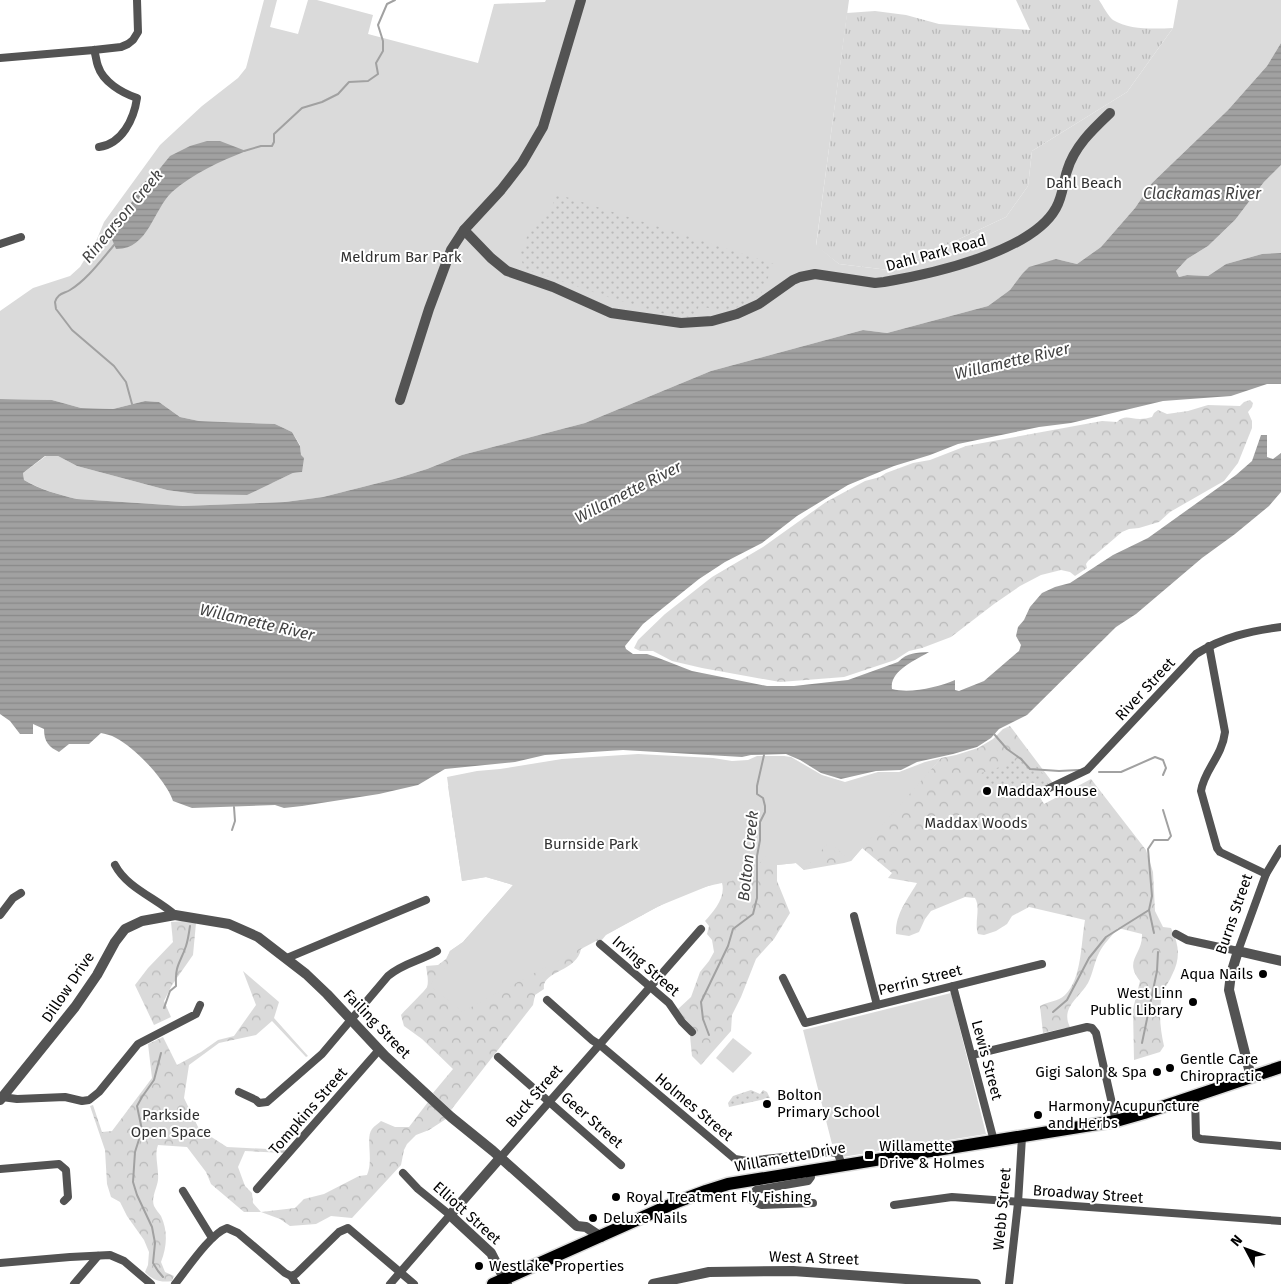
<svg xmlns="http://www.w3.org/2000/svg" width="1281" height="1284" font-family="'Fira Sans',sans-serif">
<defs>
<pattern id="grass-tufts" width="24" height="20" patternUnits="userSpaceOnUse" patternTransform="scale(1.25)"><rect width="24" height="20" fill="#dadada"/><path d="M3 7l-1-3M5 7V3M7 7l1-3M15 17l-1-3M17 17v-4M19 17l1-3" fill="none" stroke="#b9b9b9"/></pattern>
<pattern id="forest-crowns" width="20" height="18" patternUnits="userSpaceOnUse" patternTransform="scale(1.25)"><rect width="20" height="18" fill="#dadada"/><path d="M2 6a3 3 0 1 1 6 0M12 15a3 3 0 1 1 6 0" fill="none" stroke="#b9b9b9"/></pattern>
<pattern id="garden-dots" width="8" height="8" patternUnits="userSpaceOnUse" patternTransform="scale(1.25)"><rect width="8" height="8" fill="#dadada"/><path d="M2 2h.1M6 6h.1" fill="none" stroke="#b9b9b9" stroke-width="1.8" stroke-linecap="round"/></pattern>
<pattern id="water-rules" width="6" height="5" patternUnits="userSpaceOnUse" patternTransform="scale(1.25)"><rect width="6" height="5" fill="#a1a1a1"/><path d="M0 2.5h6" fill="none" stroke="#898989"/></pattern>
</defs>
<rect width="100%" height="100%" fill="#fff"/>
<path fill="url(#grass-tufts)" d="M1016,0H1099C1103,6 1108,16 1113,20C1129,30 1154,29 1173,28L1127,92L1032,151L1028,186L1006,217L904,265L897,271L839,264L816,246L847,13L875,11L906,15L939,24L1030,30Z"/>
<g fill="url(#forest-crowns)">
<path d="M1250,400L1253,403L1252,407L1248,412L1252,421V428L1238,463L1224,481L1170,512L1159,522L1139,528L1129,529L1122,532L1088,561L1086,564L1087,568L1075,576L1070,572L1061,570L1041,575L1020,586L994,604L951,637L922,648L909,651L895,660L844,677L780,682L702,668L672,661L653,651H640L634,648L638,640L665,614L712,577L763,547L826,502L865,481L880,477L886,473L913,463L930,460L966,446L1102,421L1117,422C1125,414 1130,419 1140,419C1144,419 1148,418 1152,417L1154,413L1158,410L1167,414L1188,411L1208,405L1240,406L1244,402Z"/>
<path d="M1010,726L1053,783L1037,792L1044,804L1091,779L1146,850L1153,872L1155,911L1163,927L1171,928C1179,944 1181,958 1172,975C1170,981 1165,986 1163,992C1158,1010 1160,1028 1164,1046L1160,1052L1134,1060L1133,1009L1140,981C1123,960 1143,955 1142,934L1118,928C1112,936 1103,944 1099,953C1094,963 1093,973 1088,983C1080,997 1060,1008 1070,1027L1043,1033L1040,1006C1048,1001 1058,1002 1065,995C1082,979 1081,942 1085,920L1029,907L1012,916L1007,924L996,931L984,935L978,934C974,923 981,908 975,898L965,897L931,911L925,919L919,932L909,936L896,934C895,914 908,899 917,883L888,878L892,873L862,848L851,861L844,863L804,870L796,863L777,865V881L790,913L774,939L756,959L741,997L732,1015L731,1031L701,1065L692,1056L690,1036L695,1030L677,1010L691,997L700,972L709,961L714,952L712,940L707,934L709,926L705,921C714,911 726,897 722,883C684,889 640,917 606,935L601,941H596L581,949C577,972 541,971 544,989L535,995L533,1005L451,1110L433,1093L453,1069L422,1039L404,1026L401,1015C405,1010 426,990 427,987C429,981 427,973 426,966L438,965L446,959L450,951L463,942L513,885L486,877L462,881L448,786L830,792L931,769L941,758L956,755L978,748L993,739L1003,729Z"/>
<polygon points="183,921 196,923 193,955 172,985 164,1001 171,1017 154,1025 135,985 148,968 173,942 171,922"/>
<path d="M243,971L279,1002L274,1018L308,1056L306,1057L272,1021L256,1035L219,1043L189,1065L184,1098L199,1129L227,1147L286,1150L284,1153L245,1151L238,1167L245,1186L252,1193L253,1203L261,1212L295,1208L304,1199L324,1194L359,1176L367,1175C374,1159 365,1138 372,1129C374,1126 379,1123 381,1121L395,1127H409L428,1102L446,1119L429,1130L416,1135L407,1144L404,1150L401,1165L352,1218L331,1216L316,1224L290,1226L280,1219L261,1212H244L211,1184L206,1172L187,1147L158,1145C154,1156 159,1167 158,1180C157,1188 151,1198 154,1206C156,1210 159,1213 161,1216C168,1231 167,1247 161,1262L165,1272L174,1276L172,1281C161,1283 152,1280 145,1272L148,1265L149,1252L144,1240L127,1216L120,1202L111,1197L107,1184L105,1150L90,1106L93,1105L102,1132L112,1131L152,1078L148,1044L163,1037L177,1065L201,1052L218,1040L234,1036L256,1005Z"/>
</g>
<g fill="#dadada">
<path d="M264,0H277L270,27L298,34L308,0H317L373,15L368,34L478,63L494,4L545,2L546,0H849L816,245L839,264L897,271L904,265L1006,217L1028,186L1032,151L1127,92L1173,28L1178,0H1281V43L1267,66L1228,110L1152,183L1135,208L1101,247L1077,264L1056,259L1022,274L1010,290L988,306L887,333L863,330L711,371L585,423L462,455L427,469L398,478L323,497L285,502L183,506L77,499C59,495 40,489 24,480L23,473L46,456H58L77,466L167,490L195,494L272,483L293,473L302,472L300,445L292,432L275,424L199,421L180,417L159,402L145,401L113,409L81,408L52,400L0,399V311L33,288L70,276L80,267L97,239L104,222L160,145L202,106L238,78L246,68Z"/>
<polygon points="1281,165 1281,253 1262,254 1226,264 1208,276 1187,275 1179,277 1176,271 1187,259 1208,246 1235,220 1264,182"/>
<polygon points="638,754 713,758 732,761 748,760 757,756 784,756 791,757 822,775 845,782 878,772 899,772 925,762 941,758 851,861 829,842 804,870 796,863 777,865 766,856 754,869 738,873 732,881 713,884 659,906 462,1012 430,985 450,962 447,959 450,951 463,942 513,885 486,877 462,881 447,777 477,771 500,769 562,759"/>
<polygon points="951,993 986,1134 842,1157 839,1143 832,1144 803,1030"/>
<polygon points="733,1038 752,1053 733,1073 716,1058"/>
</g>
<g fill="url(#garden-dots)">
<polygon points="557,194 774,264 761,294 747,304 732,309 722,311 699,306 694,318 672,316 614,299 525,269 520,257 521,251 529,232 540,218 550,211"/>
<path d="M1013,760L1036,765L1049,782C1030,795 1022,795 1001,795L978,774L1003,766Z"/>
<polygon points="751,1090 760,1094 763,1090 767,1092 770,1098 729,1107 728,1103 733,1096"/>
</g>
<g fill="url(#water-rules)">
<path d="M1281,43V165L1264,182L1235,220L1208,246L1187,259L1176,271L1179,277L1187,275L1208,276L1226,264L1262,254L1281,253V384H1267L1231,396L1163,401L1071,423L1039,427L958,444L930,455L894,466L848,485L797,516L762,543L725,562L699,579L643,624L625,646L626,649L633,654H647L656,657L692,671L767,686H794L848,680L898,662C908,652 916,653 929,652C916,660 889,671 892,689C910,694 939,687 955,680V690L959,691L984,681L1019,651L1021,645L1016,636L1018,627L1024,620L1030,607L1042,593L1055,587L1070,583L1113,555L1148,538L1236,475L1252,461L1261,435H1267V457L1273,459L1281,453V492L1269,506L1235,534L1202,558L1136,614L1116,627L1027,715L999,729L991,738L977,747L953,754L917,762L901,770L876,771L841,779L821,773L800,760L786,754L751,755L742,757L623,750L545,755L515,762L445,769L418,785L379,794L302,806L284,808L275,805L192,808L173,801C166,780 135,748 116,738C111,735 105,734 101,733L89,744H69L59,752C49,747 44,742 44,729L33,724V734H20L10,721L0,714V399L52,400L81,408L113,409L145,401L159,402L180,417L199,421L275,424L292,432L300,446L301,455L304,458L302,472L293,473L247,495L195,494L167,490L77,466L58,456H45L23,473L24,480C39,489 59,495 77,499L183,506L285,502L323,497L398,478L427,469L462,455L585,423L711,371L863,330L887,333L988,306L1010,290L1022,274L1029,267L1056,259L1077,264L1101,247L1135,208L1152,183L1228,110L1267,66Z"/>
<path d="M207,141H220L246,151C221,161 192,174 172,192C153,210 148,250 116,249L109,232L115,222L126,212L142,184L157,172L170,156L190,146Z"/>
</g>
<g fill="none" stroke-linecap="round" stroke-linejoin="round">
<g stroke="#a1a1a1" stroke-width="2">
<polyline points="244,151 261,146 272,146 274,142 274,134 302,108 322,102 338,94 349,82 368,81 378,74 376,63 383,51 383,41 378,25 387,4 395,0"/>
<path d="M115,244C102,259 87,280 70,290C63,294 58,293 55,302L56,309L72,330L114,366L126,382L132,404"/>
<polyline points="994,734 1007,749 1021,759 1030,769 1059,771 1079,770"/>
<polyline points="1099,772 1121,772 1155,757 1163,760 1166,768 1163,775"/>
<polyline points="232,830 235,821 234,807"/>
<polyline points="1154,933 1149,910 1152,896 1148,849 1154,840 1168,840 1171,836 1163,810"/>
<path d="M164,1008L170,991L176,986C175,964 180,964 186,946C188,940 189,933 190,926"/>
<polyline points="1053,1012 1067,1000 1089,958 1106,937 1149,910"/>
<polyline points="709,1035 703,1019 701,1002 728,946 733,929 753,914 757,898 757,856 760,840 760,822 765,812 765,806 763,798 757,794 757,786 764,755"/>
<polyline points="1142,1043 1157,971 1158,952"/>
<polyline points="161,1053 154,1080 142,1097 137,1106 142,1130 135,1152 133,1182 137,1195 152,1227 155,1243 153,1263 158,1271 163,1277"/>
</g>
<g stroke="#dbdbdb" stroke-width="15">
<polyline id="primary" points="493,1284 679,1201 706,1191 728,1184 1116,1121 1144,1113 1281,1067"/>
</g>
<g stroke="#535353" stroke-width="8">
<path d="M94,50C96,55 96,61 98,66C103,82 122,93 137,98C134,119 122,144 99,147"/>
<polyline points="0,58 94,50 121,47 128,44 133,40 138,32 137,0"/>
<polyline points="0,244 21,237"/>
<path d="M1209,646L1225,732C1222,757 1204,770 1201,791L1217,848L1220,852L1266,874"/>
<path d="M1041,792L1087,770L1196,654C1223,637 1250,631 1281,627"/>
<path d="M115,865C127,888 156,898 175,915"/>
<polyline points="0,915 13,898 21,893"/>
<polyline points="854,916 877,1005"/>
<polyline points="1176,934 1187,940 1238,951 1266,874 1281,849"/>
<polyline points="600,944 669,1003 682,1022 692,1032"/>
<polyline points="287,958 426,900"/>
<polyline points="783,978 805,1023 1042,964"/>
<polyline points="953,986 994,1141"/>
<polyline points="547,1000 592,1040 600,1045 735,1159 747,1161 831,1152 838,1154 842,1165"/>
<polyline points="972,1055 1087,1027 1092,1028 1096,1033 1116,1121"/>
<polyline points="498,1057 621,1165"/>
<path d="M239,1092L256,1100L259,1103L267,1102L322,1054L388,976C403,963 420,961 437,951"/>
<polyline points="1195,1096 1196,1137 1201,1139 1281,1146"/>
<polyline points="2,1097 17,1099 65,1097 82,1101 89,1100 99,1092 138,1044 196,1014 200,1005"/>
<polyline points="500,1158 701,929"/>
<polyline points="0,1169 59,1164 66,1170 68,1197 64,1201"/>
<polyline points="809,1171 811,1177 808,1181 756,1190 751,1195 751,1200 761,1205 813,1203"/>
<polyline points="257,1189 379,1050"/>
<polyline points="183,1191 212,1238"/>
<polyline points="894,1205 952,1197 1281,1221"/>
<polyline points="0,1263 70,1257 110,1255 124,1261 151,1284"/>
<polyline points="291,1276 296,1274 339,1232 348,1228 414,1284"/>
<polyline points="74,1284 98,1256"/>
<path d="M175,1284C187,1269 211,1233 227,1228L238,1233L285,1273L291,1276L296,1284"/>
<polyline points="390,1284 450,1215 418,1189 403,1173"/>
<polyline points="1009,1284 1018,1203 1022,1137"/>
</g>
<g stroke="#535353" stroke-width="10">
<path d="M464,230L491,258L507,271L553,287L611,313L681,323L712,321L737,314L759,304L793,280L800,277L815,274L875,283L884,282C931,274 1032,252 1056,208C1063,196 1063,183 1067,171C1074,147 1092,130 1110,113"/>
<polyline points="400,400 429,309 451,250 464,230 501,190 522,163 543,127 581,0"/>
<polyline points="1251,1077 1229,990 1231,974 1238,951 1281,961"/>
<polyline points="0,1100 75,1007 97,975 115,942 125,929 142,921 175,915 229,924 258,937 306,974 327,994 385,1056 451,1117 493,1151 577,1226 586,1227 601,1237"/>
<polyline points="500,1158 450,1215 491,1253 507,1284"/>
<polyline points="653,1284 709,1272 793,1271 976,1284"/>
</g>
<use href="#primary" stroke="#000" stroke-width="12"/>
</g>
<g fill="#000" stroke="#fff" stroke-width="2">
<circle cx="987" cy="791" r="5"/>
<circle cx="1263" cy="974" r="5"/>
<circle cx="1193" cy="1002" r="5"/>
<circle cx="1170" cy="1068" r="5"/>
<circle cx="1157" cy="1072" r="5"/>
<circle cx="767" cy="1104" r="5"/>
<circle cx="1038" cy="1115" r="5"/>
<rect x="864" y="1150" width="10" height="10" rx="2.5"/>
<circle cx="616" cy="1197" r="5"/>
<circle cx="593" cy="1218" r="5"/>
<circle cx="479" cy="1266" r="5"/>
</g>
<g text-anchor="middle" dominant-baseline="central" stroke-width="4" stroke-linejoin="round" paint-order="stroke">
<g font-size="15" fill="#313131" stroke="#fff">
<text x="1084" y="183">Dahl Beach</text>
<text x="401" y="257">Meldrum Bar Park</text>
<text x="976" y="823">Maddax Woods</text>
<text x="591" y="844">Burnside Park</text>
<text x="171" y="1115">Parkside<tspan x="171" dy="17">Open Space</tspan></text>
</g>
<g font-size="15" fill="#000" stroke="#fff">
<text transform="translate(936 253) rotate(-15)">Dahl Park Road</text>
<text transform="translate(1145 689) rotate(-47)">River Street</text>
<text transform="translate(1234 914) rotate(-71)">Burns Street</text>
<text transform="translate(646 966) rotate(41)">Irving Street</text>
<text transform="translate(920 980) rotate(-14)">Perrin Street</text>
<text transform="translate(68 987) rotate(-56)">Dillow Drive</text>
<text transform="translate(377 1024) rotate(46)">Failing Street</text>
<text transform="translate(987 1060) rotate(75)">Lewis Street</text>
<text transform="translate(534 1096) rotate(-49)">Buck Street</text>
<text transform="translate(694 1107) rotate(40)">Holmes Street</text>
<text transform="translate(308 1111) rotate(-49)">Tompkins Street</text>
<text transform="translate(592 1120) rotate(41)">Geer Street</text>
<text transform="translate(790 1157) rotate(-10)">Willamette Drive</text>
<text transform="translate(1088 1194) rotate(4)">Broadway Street</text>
<text transform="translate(1002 1209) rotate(-85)">Webb Street</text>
<text transform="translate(467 1213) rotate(42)">Elliott Street</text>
<text transform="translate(814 1258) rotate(2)">West A Street</text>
</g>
<g font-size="15" fill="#000" stroke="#fff" text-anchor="start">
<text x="997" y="791">Maddax House</text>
<text x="1253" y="974" text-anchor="end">Aqua Nails</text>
<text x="1183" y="993" text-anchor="end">West Linn<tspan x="1183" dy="17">Public Library</tspan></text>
<text x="1180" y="1059">Gentle Care<tspan x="1180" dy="17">Chiropractic</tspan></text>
<text x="1147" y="1072" text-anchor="end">Gigi Salon &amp; Spa</text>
<text x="777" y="1095">Bolton<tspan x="777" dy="17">Primary School</tspan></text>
<text x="1048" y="1106">Harmony Acupuncture<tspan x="1048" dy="17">and Herbs</tspan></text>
<text x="879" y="1146">Willamette<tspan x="879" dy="17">Drive &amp; Holmes</tspan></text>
<text x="626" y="1197">Royal Treatment Fly Fishing</text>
<text x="603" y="1218">Deluxe Nails</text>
<text x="489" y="1266">Westlake Properties</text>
</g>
<g font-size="16" font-style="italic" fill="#424242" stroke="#fff">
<text x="1202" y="193">Clackamas River</text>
<text transform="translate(122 216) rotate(-50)">Rinearson Creek</text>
<text transform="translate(1012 361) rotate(-13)">Willamette River</text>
<text transform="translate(628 492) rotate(-27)">Willamette River</text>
<text transform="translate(257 622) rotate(13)">Willamette River</text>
<text transform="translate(748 856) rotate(-84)">Bolton Creek</text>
</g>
</g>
<g transform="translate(1246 1249) rotate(311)" stroke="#ffffff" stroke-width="4" paint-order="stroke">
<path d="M0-4L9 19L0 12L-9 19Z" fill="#000000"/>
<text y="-8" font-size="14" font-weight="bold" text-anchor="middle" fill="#000000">N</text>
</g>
</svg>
